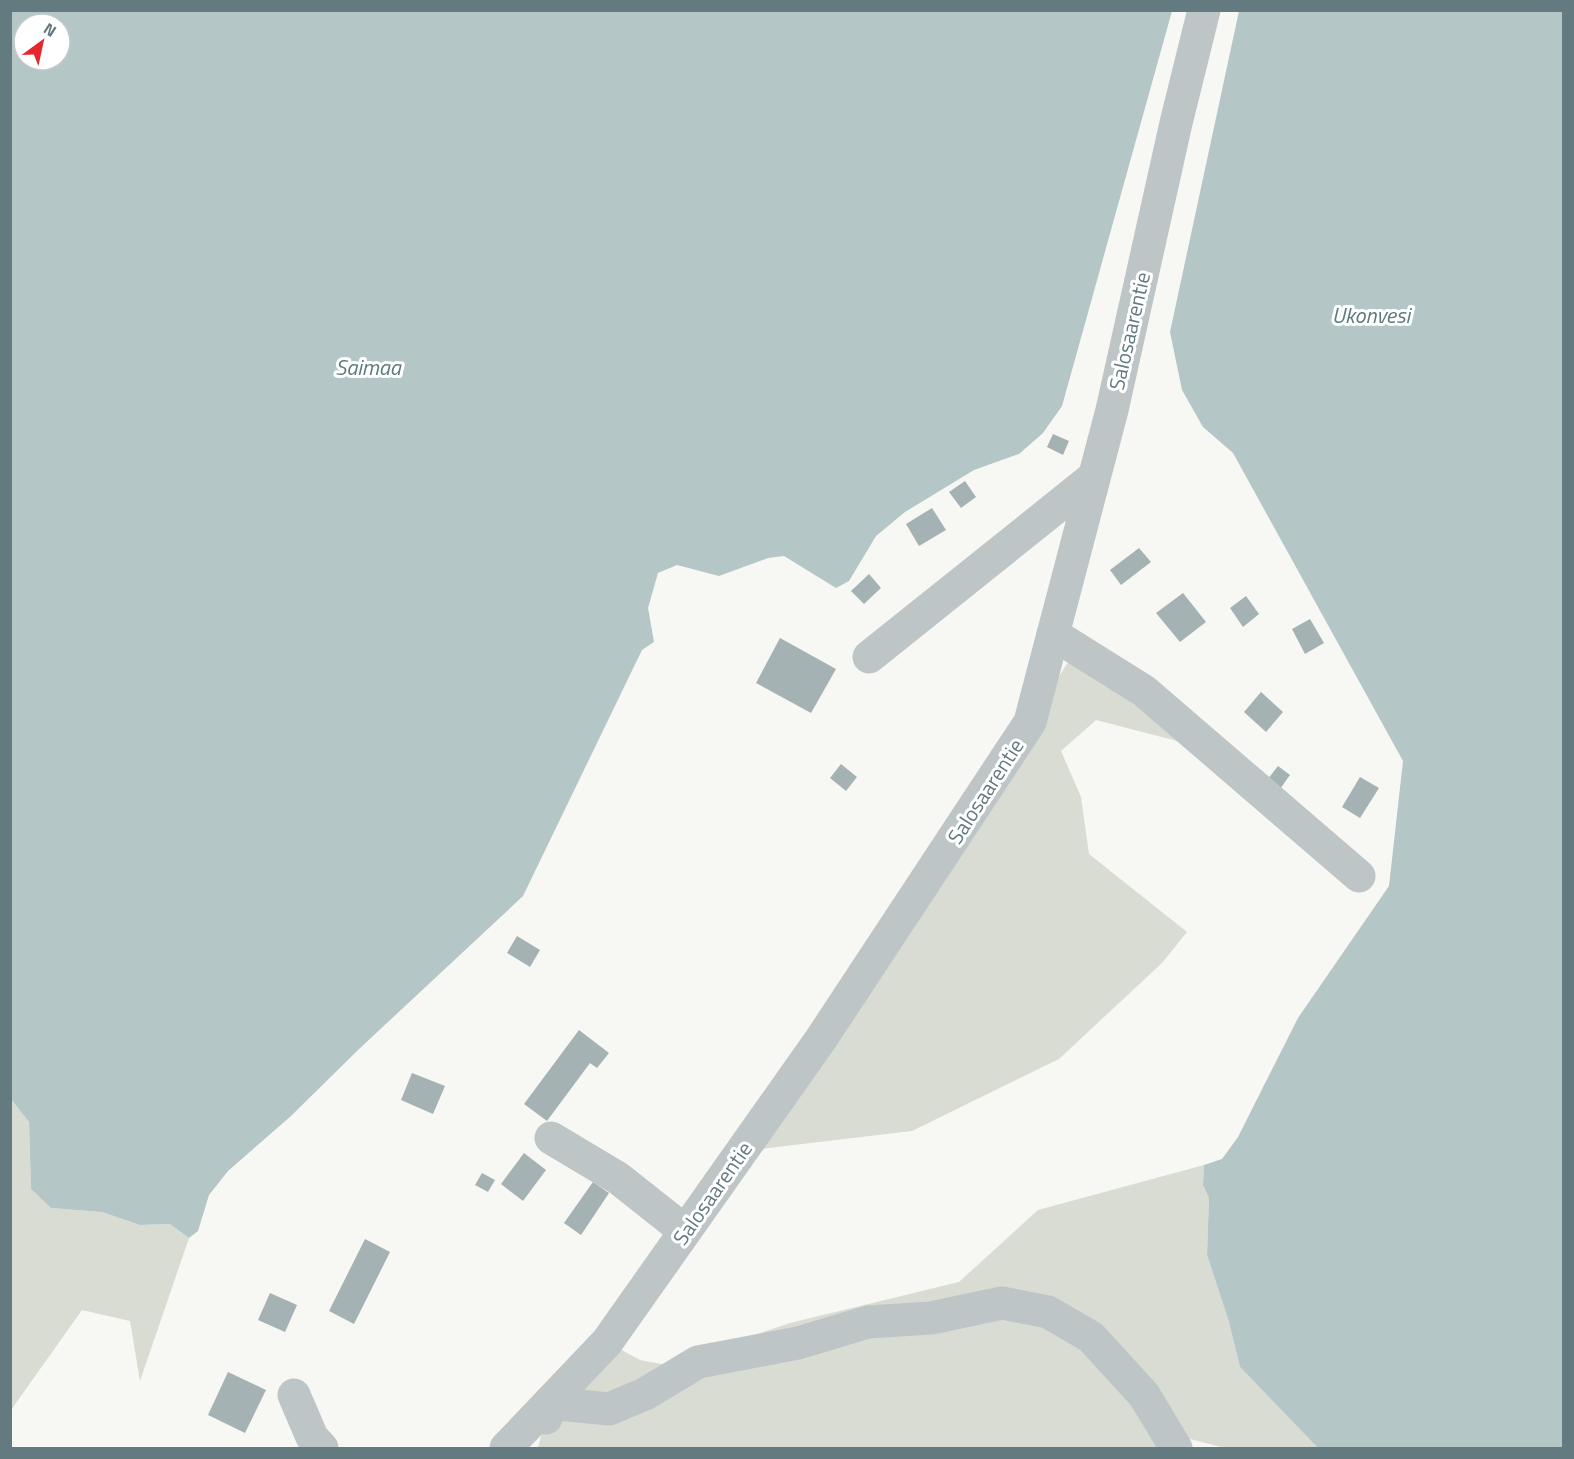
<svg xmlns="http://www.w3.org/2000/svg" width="1574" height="1459" font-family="'Titillium Web',sans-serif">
<rect width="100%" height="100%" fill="#f7f7f4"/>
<g fill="#d9dcd3">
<polygon points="1077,648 1231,755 1096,720 1061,751 1081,797 1089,854 1187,932 1162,963 1059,1059 912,1131 742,1151 1030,722"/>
<polygon points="11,1099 29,1122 31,1189 51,1208 102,1212 140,1225 170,1224 189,1238 140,1381 130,1321 82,1310 11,1410"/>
<polygon points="1204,1165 1203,1185 1209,1198 1207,1255 1229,1322 1240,1367 1318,1448 1225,1448 1167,1433 1176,1448 538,1448 549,1403 607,1342 640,1360 667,1365 790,1323 959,1282 1038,1210"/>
</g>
<g fill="#b4c6c6" fill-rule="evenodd">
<path d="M11,10L1172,11L1062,406L1043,433L1019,454L974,470L905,512L876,536L849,581L836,588L784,556L768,558L719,576L677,565L658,573L648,608L654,642L642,650L523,896L358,1050L291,1116L228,1171L209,1195L198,1231L189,1238L170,1224L140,1225L102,1212L51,1208L31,1189L29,1122L11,1099ZM24,24H60V60H24Z"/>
<polygon points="1239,11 1563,11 1563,1448 1318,1448 1240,1367 1229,1322 1207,1255 1209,1198 1203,1185 1204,1165 1222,1159 1238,1137 1298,1018 1389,886 1403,761 1233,453 1203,427 1182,390 1170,332"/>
</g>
<g fill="#a5b2b4">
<polygon points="1053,434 1069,441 1063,455 1047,447"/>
<polygon points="965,481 976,497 961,508 949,492"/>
<polygon points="932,508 946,530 919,546 906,524"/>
<polygon points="1139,548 1151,562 1121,585 1110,570"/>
<polygon points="869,574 881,588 864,604 851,591"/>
<polygon points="1183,593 1206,622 1180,642 1156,613"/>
<polygon points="1246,596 1259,614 1243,627 1230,608"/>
<polygon points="1310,619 1324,643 1305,654 1292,629"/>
<polygon points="780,638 836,669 811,713 756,683"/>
<polygon points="1261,692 1283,712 1266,732 1244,712"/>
<polygon points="841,764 857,777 846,791 830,778"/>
<polygon points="1278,766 1290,775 1280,789 1267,780"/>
<polygon points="1360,777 1379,788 1360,818 1342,807"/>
<polygon points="517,936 540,950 530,967 507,953"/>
<polygon points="579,1030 609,1053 597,1068 590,1063 547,1121 524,1104"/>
<polygon points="412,1073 445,1086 433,1114 401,1100"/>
<polygon points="524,1153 546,1170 523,1201 501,1184"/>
<polygon points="482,1173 495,1180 488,1192 475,1185"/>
<polygon points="593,1182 609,1193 581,1235 564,1223"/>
<polygon points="365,1239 390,1252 354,1324 329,1311"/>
<polygon points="270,1293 297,1305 285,1332 258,1320"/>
<polygon points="228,1372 266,1390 245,1433 208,1415"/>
</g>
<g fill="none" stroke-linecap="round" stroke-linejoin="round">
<g stroke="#bec5c7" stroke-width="33">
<polyline points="1053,634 1144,691 1359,876"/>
<polyline points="869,657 1094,477"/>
<polyline points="551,1138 618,1178 685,1231"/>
<polyline points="294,1395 312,1437 322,1448"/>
<polyline points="546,1418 549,1403 609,1409 645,1394 698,1362 798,1343 868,1322 931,1318 1002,1303 1048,1312 1091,1337 1144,1395 1176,1448"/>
<polyline points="506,1448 607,1342 821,1039 1030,722 1112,410 1176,123 1204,10"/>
</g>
</g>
<g text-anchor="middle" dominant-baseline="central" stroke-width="6" stroke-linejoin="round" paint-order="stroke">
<g font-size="21" fill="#627a80" stroke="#fff">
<text transform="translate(1129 331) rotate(-77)">Salosaarentie</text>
<text transform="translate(985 791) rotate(-57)">Salosaarentie</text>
<text transform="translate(712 1193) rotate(-55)">Salosaarentie</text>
</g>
<g font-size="22" font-style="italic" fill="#5d7b7b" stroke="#fff">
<text x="1371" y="315">Ukonvesi</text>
<text x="368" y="367">Saimaa</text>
</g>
</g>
<rect width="1574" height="1459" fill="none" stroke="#627a80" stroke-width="24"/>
<g transform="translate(42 42) rotate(33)"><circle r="28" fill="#ffffff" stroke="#c0cacc" stroke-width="1.5"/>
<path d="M0-4.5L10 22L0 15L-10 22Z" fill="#e5272d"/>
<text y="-9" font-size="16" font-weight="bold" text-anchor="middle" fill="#627a80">N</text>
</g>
</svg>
